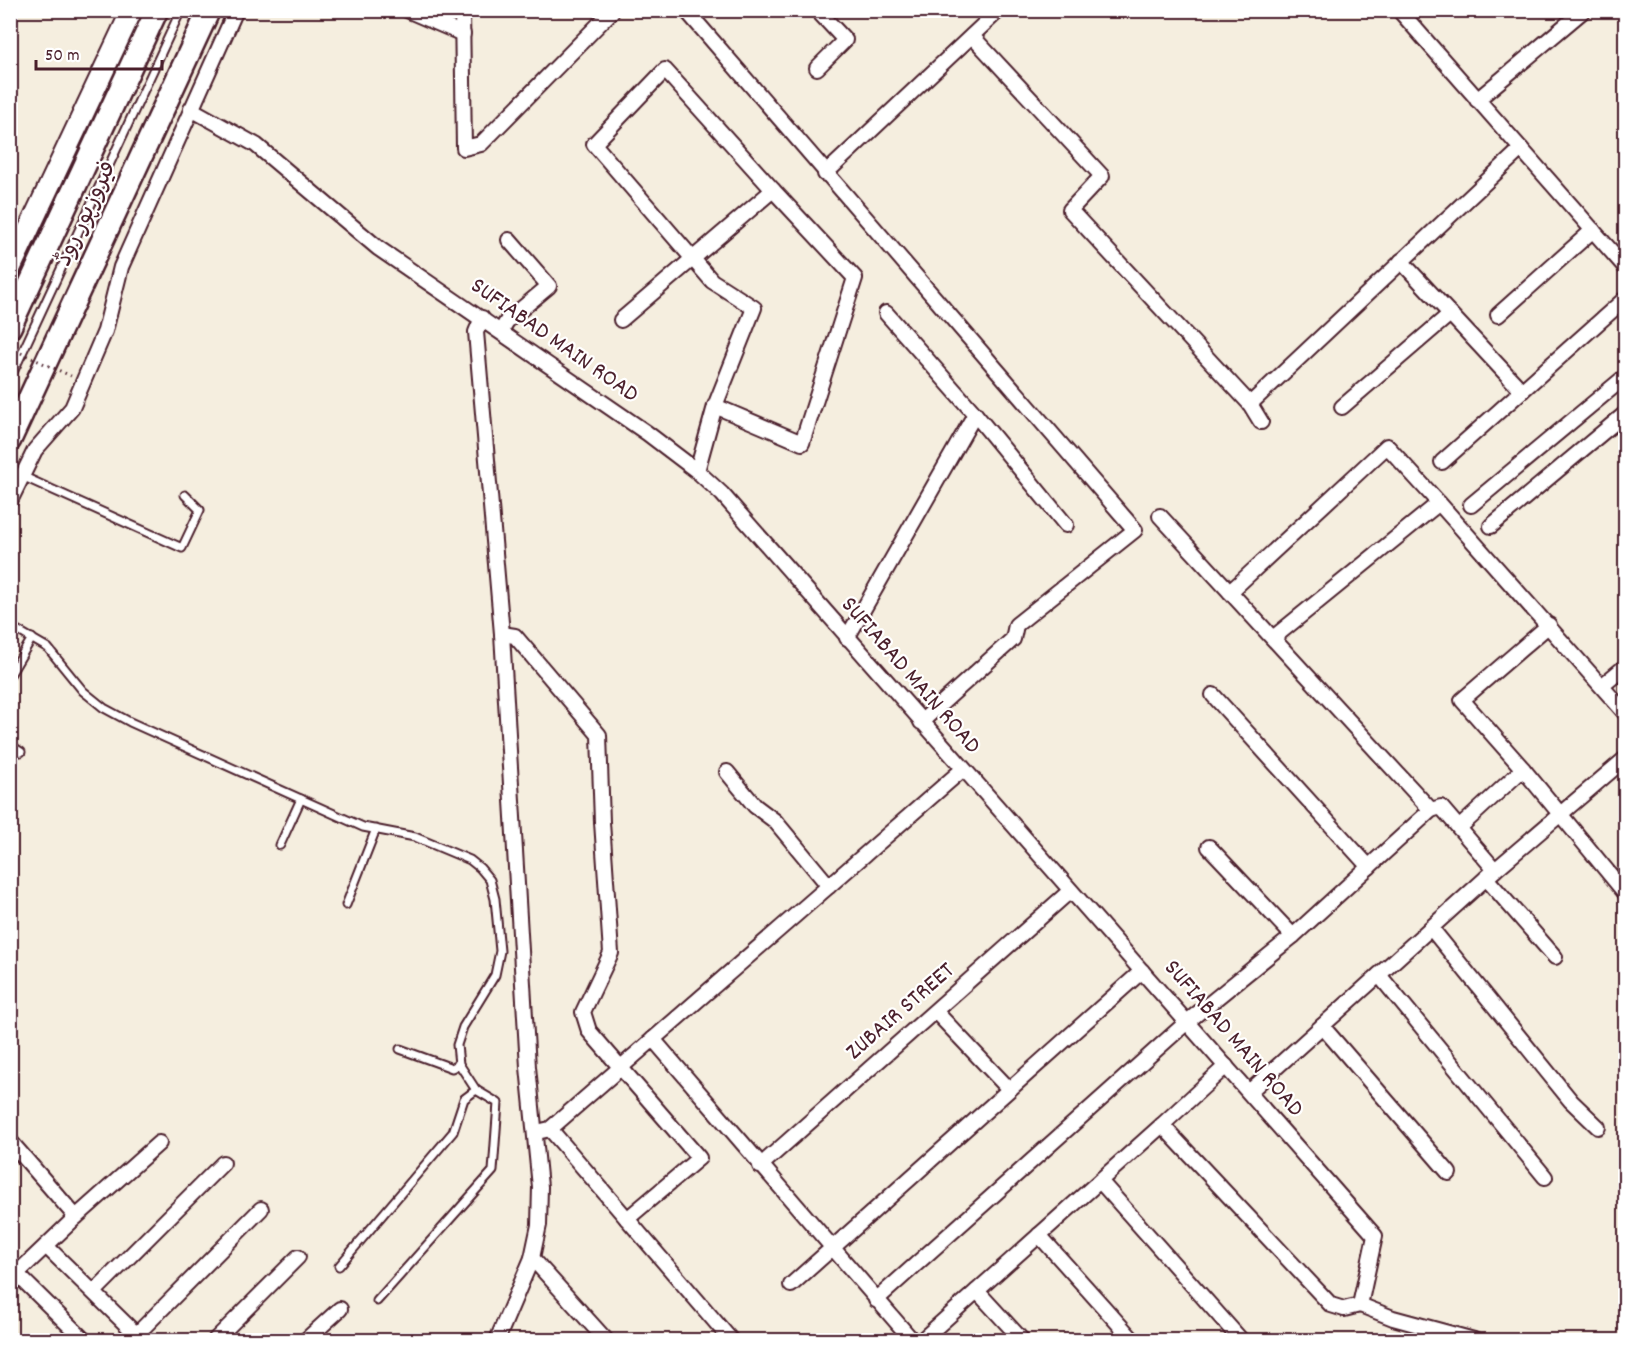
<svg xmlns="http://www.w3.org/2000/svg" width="1636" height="1351" font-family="Dekko,'Playpen Sans Arabic',sans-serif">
<rect width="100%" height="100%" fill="#f5eedf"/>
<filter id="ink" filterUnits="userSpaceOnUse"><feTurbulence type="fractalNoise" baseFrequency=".0167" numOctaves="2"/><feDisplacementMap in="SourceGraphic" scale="12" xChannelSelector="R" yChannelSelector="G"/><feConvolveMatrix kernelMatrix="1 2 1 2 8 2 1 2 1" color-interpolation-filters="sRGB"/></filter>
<g filter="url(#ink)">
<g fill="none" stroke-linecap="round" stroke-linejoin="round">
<g stroke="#4a1f2b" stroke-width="11">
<g id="lane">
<polyline points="10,379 181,10"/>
<polyline points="22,476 182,548 200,510 185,495"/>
<polyline points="10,626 48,648 83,691 104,708 130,722 363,827 415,837 470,860 480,868 490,880 495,899 500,951 495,975 463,1027 457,1045 459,1064 476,1090 498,1103 493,1171 377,1301"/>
<polyline points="10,675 32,638"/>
<polyline points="10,745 21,752"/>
<polyline points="280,845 301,799"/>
<polyline points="346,905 376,829"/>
<polyline points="400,1049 452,1068 459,1064"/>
<polyline points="339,1266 453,1132 464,1099 476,1090"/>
</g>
</g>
<g stroke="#4a1f2b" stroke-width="18">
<g id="street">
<polyline points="407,10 463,34"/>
<polyline points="462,10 464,148 481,144 613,10"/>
<polyline points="686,10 1135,530 1016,625 1013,639 921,722"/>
<polyline points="1399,10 1626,268"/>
<polyline points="972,36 1102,176 1070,210 1250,404"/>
<polyline points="817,68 845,40 817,10"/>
<polyline points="1477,100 1584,10"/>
<polyline points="191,109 256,145 378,248 647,433 697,471 722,494 1375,1236 1360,1305 1393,1318 1474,1340"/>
<polyline points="825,174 999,10"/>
<polyline points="1401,261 1522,391"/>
<polyline points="1498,315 1593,230"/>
<polyline points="482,318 476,332 502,634 528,1067 540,1187 539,1225 532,1258 497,1340"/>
<polyline points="621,320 773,190 855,278 802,443 715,406"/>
<polyline points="501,331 507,321 549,286 509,240"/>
<polyline points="1342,407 1450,314"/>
<polyline points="975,414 1066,525"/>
<polyline points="1261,422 1250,404 1521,149"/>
<polyline points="1442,462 1626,298"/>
<polyline points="697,471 715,406 754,308 712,281 594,144 665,70 773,190"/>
<polyline points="10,501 35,450 72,408 105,331 121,267 236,10"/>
<polyline points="1471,505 1626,376"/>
<polyline points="1160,516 1431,810 1293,936"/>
<polyline points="1491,526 1626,413"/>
<polyline points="1230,592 1387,446 1439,503"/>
<polyline points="502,634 515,636 599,735 602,822 611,953 583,1012 589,1031 699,1158 627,1219"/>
<polyline points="847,638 975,414 886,313"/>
<polyline points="1273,638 1439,503 1626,714"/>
<polyline points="1603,685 1626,666"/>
<polyline points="1213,695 1369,867"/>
<polyline points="1523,769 1626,894"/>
<polyline points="727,772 755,806 775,821 829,886"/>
<polyline points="1459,828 1523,769 1462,700 1549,625"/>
<polyline points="1495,870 1626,758"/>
<polyline points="1486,878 1555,957"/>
<polyline points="1431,928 1571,1101 1598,1127"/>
<polyline points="1379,975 1545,1177"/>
<polyline points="936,1012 1009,1089"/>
<polyline points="1322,1026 1449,1173"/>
<polyline points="653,1039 912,1340"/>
<polyline points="1226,1066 1162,1125 1331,1305 1344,1309 1360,1305"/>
<polyline points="1249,1092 1495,870 1441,807 1431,810"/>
<polyline points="550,1129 731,1340"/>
<polyline points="537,1132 550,1129 962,770"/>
<polyline points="10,1141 76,1217 10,1280"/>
<polyline points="760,1166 1070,891"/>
<polyline points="1100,1181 1241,1340"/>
<polyline points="76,1217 159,1143"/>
<polyline points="1039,1235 1133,1340"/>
<polyline points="46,1246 142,1340"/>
<polyline points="532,1258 606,1340"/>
<polyline points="17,1274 84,1340"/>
<polyline points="791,1285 1142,971"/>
<polyline points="977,1291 1022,1340"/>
<polyline points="94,1292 223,1163"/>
<polyline points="876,1300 1187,1022 1293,936 1209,847"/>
<polyline points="136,1335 261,1209"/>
<polyline points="215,1340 298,1257"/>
<polyline points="306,1340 340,1309"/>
<polyline points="922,1340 1162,1125"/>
</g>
</g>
<g stroke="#4a1f2b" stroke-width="24">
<polyline id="secondary" points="10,269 132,10"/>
</g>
<g stroke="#4a1f2b" stroke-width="26">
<g id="primary">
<polyline points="10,327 157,10"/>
<polyline points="10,440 209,10"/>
</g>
</g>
<use href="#lane" stroke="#fff" stroke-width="7"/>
<use href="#street" stroke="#fff" stroke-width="14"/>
<use href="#secondary" stroke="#fff" stroke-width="20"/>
<use href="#primary" stroke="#fff" stroke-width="21"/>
<polyline stroke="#4a1f2b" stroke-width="3" stroke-dasharray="1.5 4.5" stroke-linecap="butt" points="10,348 71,376"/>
</g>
</g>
<g text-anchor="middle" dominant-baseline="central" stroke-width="4.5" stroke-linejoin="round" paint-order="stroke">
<g font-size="24" fill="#4a1f2b" stroke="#fff">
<text transform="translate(87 214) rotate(-65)">فیروزپور روڈ</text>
<text transform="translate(554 341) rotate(35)">SUFIABAD MAIN ROAD</text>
<text transform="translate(910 676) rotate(49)">SUFIABAD MAIN ROAD</text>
<text transform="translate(901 1012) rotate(-41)">ZUBAIR STREET</text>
<text transform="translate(1233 1039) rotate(49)">SUFIABAD MAIN ROAD</text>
</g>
</g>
<rect width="1636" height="1351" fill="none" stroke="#fff" stroke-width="36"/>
<rect x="18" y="18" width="1600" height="1315" fill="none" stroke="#4a1f2b" stroke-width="2" filter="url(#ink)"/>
<path d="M36 60v9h126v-9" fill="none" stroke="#4a1f2b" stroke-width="3"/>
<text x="45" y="60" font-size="18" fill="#4a1f2b" stroke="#ffffff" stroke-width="4.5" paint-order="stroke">50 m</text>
</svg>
